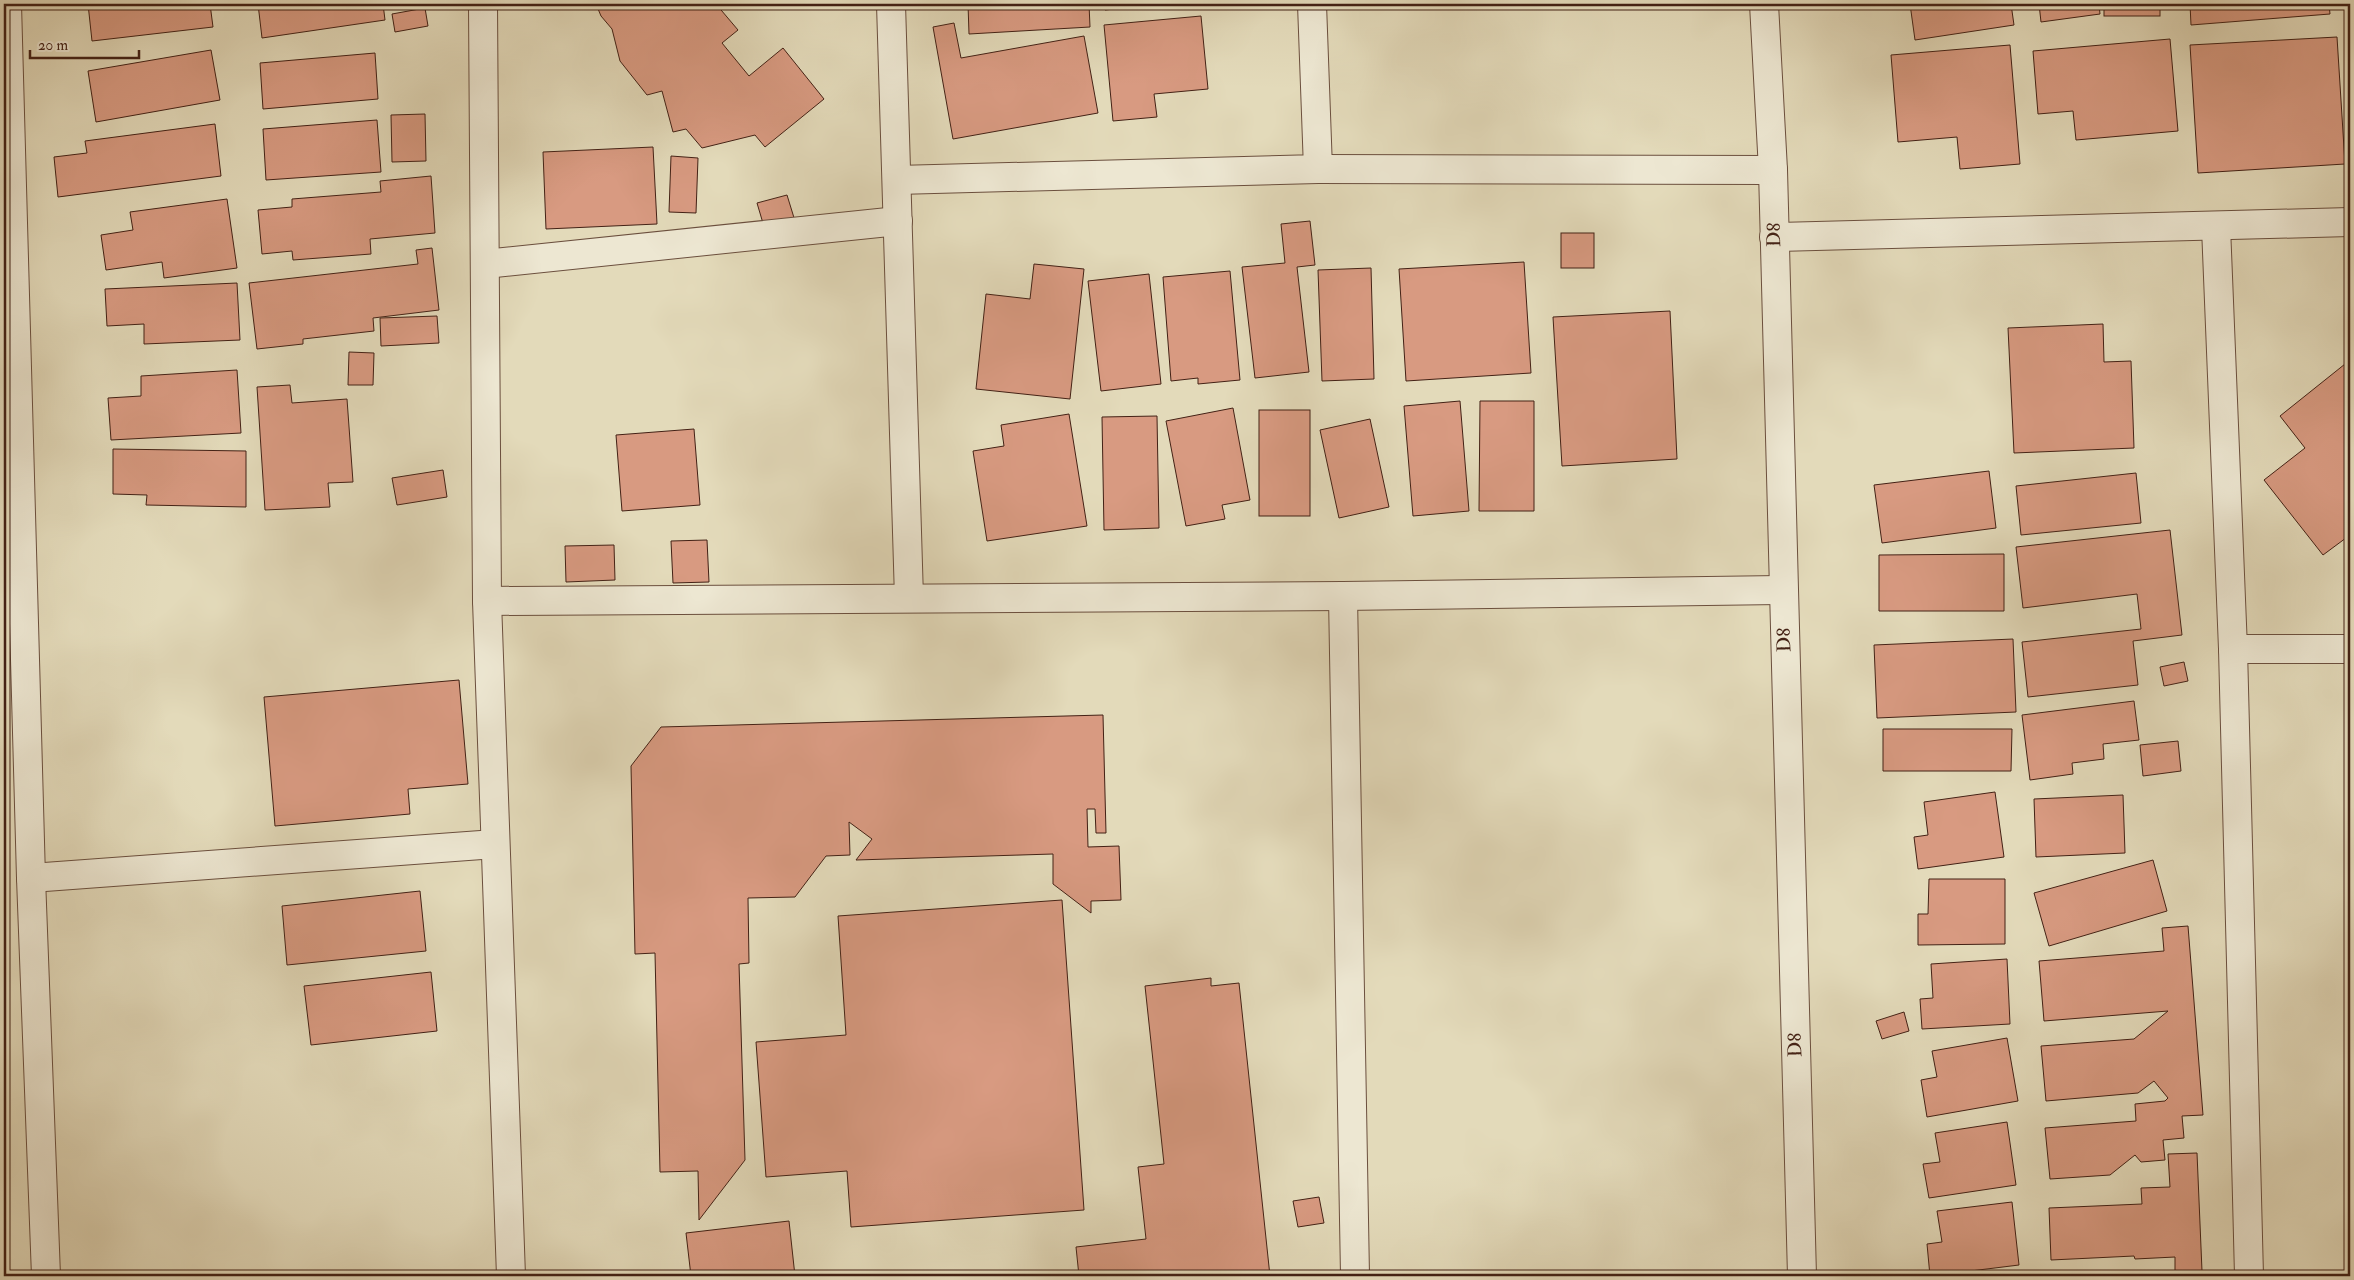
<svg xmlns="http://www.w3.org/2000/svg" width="2354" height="1280" font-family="'IM FELL Double Pica',serif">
<rect width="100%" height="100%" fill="#e3daba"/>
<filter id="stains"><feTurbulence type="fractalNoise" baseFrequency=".004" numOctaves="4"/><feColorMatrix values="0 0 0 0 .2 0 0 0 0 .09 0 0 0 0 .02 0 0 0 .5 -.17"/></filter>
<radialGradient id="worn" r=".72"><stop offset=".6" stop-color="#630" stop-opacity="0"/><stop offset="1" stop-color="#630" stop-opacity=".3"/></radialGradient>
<g fill="#d89a81" stroke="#432115">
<polygon points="88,4 210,4 213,27 92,41"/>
<polygon points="258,4 383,4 385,20 262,38"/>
<polygon points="596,4 716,4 738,30 722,43 749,76 783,48 824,99 765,147 755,135 702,148 686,129 673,132 662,91 647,95 620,61 612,29 601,16"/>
<polygon points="968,4 1089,4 1090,27 969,34"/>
<polygon points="1105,4 1165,4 1105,10"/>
<polygon points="1910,4 2011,4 2014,25 1915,40"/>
<polygon points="2039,4 2099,4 2100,14 2041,22"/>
<rect x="2104" y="4" width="56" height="12"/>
<polygon points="2190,4 2329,4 2330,14 2191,25"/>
<polygon points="425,8 428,26 395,32 392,14"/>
<polygon points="1201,16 1208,89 1154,94 1157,117 1113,121 1104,25"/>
<polygon points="954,23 961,58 1084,36 1098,113 953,139 933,27"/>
<polygon points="2337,37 2345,164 2198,173 2190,45"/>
<polygon points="2170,39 2178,131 2076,140 2073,111 2038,114 2033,51"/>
<polygon points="2010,45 2020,164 1960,169 1957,137 1898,142 1891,55"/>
<polygon points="211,50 220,100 96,122 88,71"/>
<polygon points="375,53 378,99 263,109 260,63"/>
<polygon points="425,114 426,161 392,162 391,115"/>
<polygon points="377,120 381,172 266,180 263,129"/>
<polygon points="215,124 221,176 58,197 54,157 87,153 85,141"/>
<polygon points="653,147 657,224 546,229 543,152"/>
<polygon points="671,156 698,158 696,213 669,212"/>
<polygon points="431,176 435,233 370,239 371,254 293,260 292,251 262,254 258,210 292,207 292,199 381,192 380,181"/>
<polygon points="787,195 795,221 765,230 757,203"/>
<polygon points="227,199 237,268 164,278 162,262 106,270 101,235 133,230 130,212"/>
<polygon points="1310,221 1315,265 1297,267 1309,372 1255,378 1242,267 1285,263 1281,224"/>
<rect x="1561" y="233" width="33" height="35"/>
<polygon points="432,248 439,310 373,318 374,331 303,339 303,344 257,349 249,283 418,264 416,250"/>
<polygon points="1524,262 1531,373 1406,381 1399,269"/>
<polygon points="1034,264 1084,269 1070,399 976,389 986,294 1030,299"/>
<polygon points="1371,268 1374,379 1322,381 1318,270"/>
<polygon points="1230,271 1240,380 1198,384 1198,378 1171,381 1163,277"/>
<polygon points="1149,274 1161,384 1101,391 1088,281"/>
<polygon points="237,283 240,340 144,344 144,324 107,326 105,289"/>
<polygon points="1670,311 1677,459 1562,466 1553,317"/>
<polygon points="437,316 439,343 381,346 380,318"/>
<polygon points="2103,324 2104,362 2131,361 2134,448 2014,453 2008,328"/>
<polygon points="349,352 374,353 373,385 348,385"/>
<polygon points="2350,360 2350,535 2323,555 2264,480 2305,448 2280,416"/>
<polygon points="237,370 241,433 111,440 108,398 141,396 141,376"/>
<polygon points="290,385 292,403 347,399 353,482 328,483 330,507 265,510 257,387"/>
<polygon points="1460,401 1469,511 1413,516 1404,406"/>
<polygon points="1480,401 1534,401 1534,511 1479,511"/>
<polygon points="1233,408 1250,500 1222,505 1225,519 1186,526 1166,421"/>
<rect x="1259" y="410" width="51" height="106"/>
<polygon points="1069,414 1087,526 987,541 973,451 1004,446 1001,425"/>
<polygon points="1157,416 1159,528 1104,530 1102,417"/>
<polygon points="1370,419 1389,507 1339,518 1320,430"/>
<polygon points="694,429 700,505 622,511 616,435"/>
<polygon points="113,449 246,451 246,507 146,505 147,495 113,494"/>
<polygon points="443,470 447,497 397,505 392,478"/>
<polygon points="1989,471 1996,528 1882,543 1874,485"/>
<polygon points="2136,473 2141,523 2021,535 2016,486"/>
<polygon points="2170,530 2182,635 2133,641 2138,685 2028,697 2022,642 2141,629 2137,594 2023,608 2016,547"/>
<polygon points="707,540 709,582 673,583 671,541"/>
<polygon points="614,545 615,580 566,582 565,546"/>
<polygon points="2004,554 2004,611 1879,611 1879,555"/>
<polygon points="2013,639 2016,712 1877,718 1874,645"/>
<polygon points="2184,662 2188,681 2164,686 2160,667"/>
<polygon points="459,680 468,784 408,789 410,814 275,826 264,697"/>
<polygon points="2134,701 2139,740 2103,744 2104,759 2072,763 2073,774 2030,780 2022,715"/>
<polygon points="1103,715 1106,833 1096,833 1095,809 1087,809 1088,847 1119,846 1121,900 1091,901 1091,913 1053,884 1053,854 856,860 872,839 849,822 850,855 826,856 795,897 748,898 749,963 739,964 745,1160 699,1220 698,1171 660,1172 655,953 635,954 631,766 661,727"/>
<polygon points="1883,729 2012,729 2011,771 1883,771"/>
<polygon points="2178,741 2181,771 2143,776 2140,745"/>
<polygon points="1995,792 2004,857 1918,869 1914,837 1928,835 1924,802"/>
<polygon points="2123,795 2125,853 2036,857 2034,799"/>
<polygon points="2153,860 2167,911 2049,946 2034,893"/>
<polygon points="1929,879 2005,879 2005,944 1918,945 1918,914 1928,914"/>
<polygon points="420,891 426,951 287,965 282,906"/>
<polygon points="1062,900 1084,1210 851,1227 847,1171 766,1177 756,1042 846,1035 838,916"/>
<polygon points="2188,926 2203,1115 2182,1116 2184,1138 2163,1140 2165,1160 2141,1162 2135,1155 2110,1175 2050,1179 2045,1128 2136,1121 2135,1104 2165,1101 2168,1098 2154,1081 2138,1093 2046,1101 2041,1046 2134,1039 2168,1011 2044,1021 2039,961 2164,951 2162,928"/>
<polygon points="2007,959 2010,1024 1922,1029 1920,999 1933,998 1931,964"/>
<polygon points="431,972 437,1031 311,1045 304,986"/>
<polygon points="1211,978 1211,986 1239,983 1270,1276 1079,1276 1076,1247 1146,1239 1138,1167 1164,1164 1145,986"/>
<polygon points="1904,1012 1909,1031 1882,1039 1876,1021"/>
<polygon points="2007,1038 2018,1101 1927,1117 1921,1080 1937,1077 1932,1051"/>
<polygon points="2007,1122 2016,1185 1929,1198 1923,1164 1940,1162 1935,1133"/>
<polygon points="2197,1153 2202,1271 2175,1272 2175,1257 2135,1259 2134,1256 2051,1260 2049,1208 2142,1204 2141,1188 2170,1187 2168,1154"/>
<polygon points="1319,1197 1324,1223 1298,1227 1293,1201"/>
<polygon points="2012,1202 2019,1265 1930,1276 1927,1244 1942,1242 1937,1211"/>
<polygon points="789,1221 795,1276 691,1276 686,1233"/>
</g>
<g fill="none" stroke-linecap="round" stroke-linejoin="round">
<g stroke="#6b4f3e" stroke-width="30">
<g id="minor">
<polyline points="7,4 31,878 46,1276"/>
<polyline points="483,4 487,601 511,1276"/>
<polyline points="891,4 909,598"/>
<polyline points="1764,4 1773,170 1802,1276"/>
<polyline points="1318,169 1773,170"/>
<polyline points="897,180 1318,169 1312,4"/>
<polyline points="2216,227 2233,649 2249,1276"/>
<polyline points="1774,237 2350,222"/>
<polyline points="485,264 898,221"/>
<polyline points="1343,596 1355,1276"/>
<polyline points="487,601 1343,596 1783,590"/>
<polyline points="2233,649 2350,649"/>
<polyline points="31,878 495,844"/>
</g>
</g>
<use href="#minor" stroke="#ede7d2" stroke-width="28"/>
</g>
<g text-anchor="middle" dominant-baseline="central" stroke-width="4.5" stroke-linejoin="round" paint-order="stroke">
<g font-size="19" fill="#432115" stroke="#ede7d2">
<text transform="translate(1774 235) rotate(-91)">D8</text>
<text transform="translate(1784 640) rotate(-92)">D8</text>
<text transform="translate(1795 1045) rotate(-92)">D8</text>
</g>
</g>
<rect width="2354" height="1280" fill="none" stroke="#e3daba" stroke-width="20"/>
<rect x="5" y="5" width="2344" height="1270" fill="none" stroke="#432115" stroke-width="2.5"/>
<rect x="10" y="10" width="2334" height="1260" fill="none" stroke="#432115"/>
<path d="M30 50v8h109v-8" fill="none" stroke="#432115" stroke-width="2.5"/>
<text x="38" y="50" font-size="15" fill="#432115" stroke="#ede7d2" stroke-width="4" paint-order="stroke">20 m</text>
<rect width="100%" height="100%" filter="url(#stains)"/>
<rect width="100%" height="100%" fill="url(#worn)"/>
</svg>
